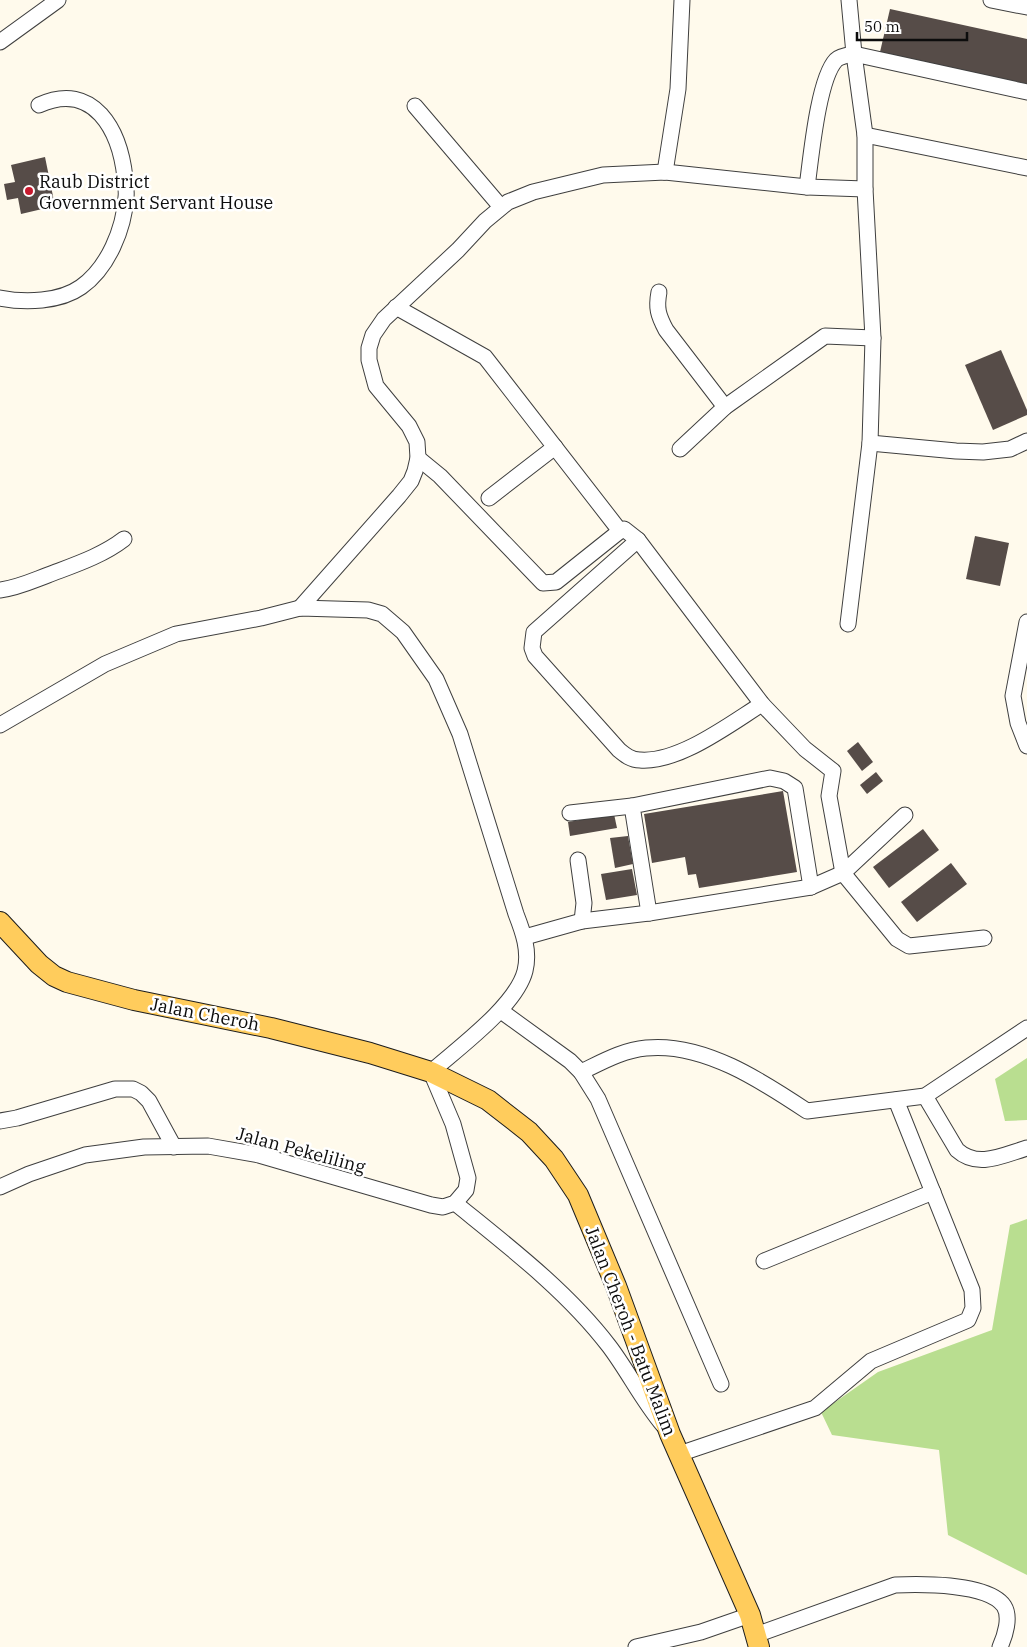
<svg xmlns="http://www.w3.org/2000/svg" width="1027" height="1647" font-family="'IBM Plex Serif',serif">
<rect width="100%" height="100%" fill="#fffaec"/>
<g fill="#b9de90">
<polygon points="1027,1058 1027,1120 1005,1121 995,1079"/>
<polygon points="1027,1219 1027,1575 948,1535 939,1450 832,1435 821,1412 878,1372 992,1330 1010,1225"/>
</g>
<g fill="#564c48">
<polygon points="890,9 1027,39 1027,84 880,52"/>
<polygon points="45,157 55,206 21,214 18,198 7,200 4,184 15,182 11,165"/>
<polygon points="1001,350 1027,410 1027,415 993,430 965,365"/>
<polygon points="975,536 1009,543 1000,586 966,579"/>
<polygon points="858,742 873,762 862,771 847,751"/>
<polygon points="876,772 883,781 867,794 860,785"/>
<polygon points="783,791 797,872 699,888 696,874 688,875 685,857 652,863 644,814"/>
<polygon points="614,814 617,828 570,836 568,822"/>
<polygon points="923,829 939,850 889,888 873,867"/>
<polygon points="628,836 633,864 615,868 610,838"/>
<polygon points="951,863 967,884 917,922 901,902"/>
<polygon points="632,869 637,895 606,900 601,874"/>
</g>
<g fill="none" stroke-linecap="round" stroke-linejoin="round">
<g stroke="#3f3f3f" stroke-width="17">
<g id="minor">
<polyline points="991,0 1027,7"/>
<polyline points="0,42 58,0"/>
<polyline points="415,106 501,207"/>
<polyline points="865,135 1027,168"/>
<polyline points="665,172 678,89 682,0"/>
<path d="M807,187C811,158 818,79 836,60C840,56 848,55 854,54L1027,92"/>
<path d="M659,292C656,308 658,315 666,330L725,407"/>
<path d="M0,298C25,303 60,302 81,287C108,268 124,229 126,197C127,191 125,184 125,178C120,131 94,80 39,105"/>
<polyline points="396,307 485,357 620,531"/>
<polyline points="870,443 956,451 983,452 1010,449 1027,441"/>
<polyline points="680,449 725,407 825,336 873,338"/>
<polyline points="418,458 440,476 543,583 556,582 620,531 624,529 638,540 762,704 805,749 833,771 829,796 843,873"/>
<polyline points="489,498 555,447"/>
<path d="M638,540L534,632L532,648L535,656L619,750C625,755 631,760 640,760C679,763 730,724 762,704"/>
<path d="M0,590C17,588 32,581 48,575C74,565 102,556 124,539"/>
<polyline points="300,608 399,496 411,481 415,471 418,458 417,442 409,426 376,386 369,360 369,348 373,335 384,319 458,250 485,221 508,202 533,192 603,175 665,172 807,187 865,189"/>
<polyline points="1027,622 1013,696 1018,723 1027,746"/>
<polyline points="848,624 870,443 873,338 865,189 865,135 854,54 849,0"/>
<path d="M0,725L105,664L176,634L261,618L300,608L368,610L382,614L403,632L436,679L460,734L516,914C523,932 530,951 525,971C516,1006 458,1048 431,1072L453,1124L468,1178L466,1190L455,1203L443,1207L431,1205L259,1155L208,1146L144,1147L85,1155L29,1174L0,1187"/>
<polyline points="570,813 632,806"/>
<polyline points="578,860 584,903 582,921"/>
<polyline points="843,873 905,815"/>
<polyline points="649,913 632,806 770,778 784,781 795,788 811,887"/>
<polyline points="525,937 582,921 649,913 811,887 843,873 897,939 909,946 984,938"/>
<polyline points="501,1011 570,1061 581,1072 598,1099 721,1384"/>
<path d="M581,1072C602,1062 623,1050 646,1048C703,1042 762,1081 807,1111L925,1096L1027,1028"/>
<path d="M925,1096L957,1150C978,1169 1003,1155 1027,1148"/>
<polyline points="0,1121 17,1118 115,1089 133,1089 141,1093 149,1101 174,1147"/>
<path d="M455,1203C508,1246 567,1291 609,1346C628,1371 642,1400 663,1425"/>
<polyline points="764,1261 933,1192"/>
<polyline points="679,1454 815,1408 871,1361 968,1320 973,1308 972,1290 896,1100"/>
<path d="M756,1635L895,1585C921,1584 988,1583 1004,1606C1011,1617 1005,1636 1000,1647"/>
<polyline points="636,1647 701,1632 750,1615"/>
</g>
</g>
<g stroke="#1d1d1d" stroke-width="22">
<polyline id="major" points="0,922 39,964 54,976 67,982 134,1000 271,1028 370,1053 431,1072 488,1100 529,1132 554,1159 578,1195 616,1286 670,1434 750,1615 759,1647"/>
</g>
<use href="#minor" stroke="#fff" stroke-width="15"/>
<use href="#major" stroke="#ffcc5c" stroke-width="20"/>
</g>
<circle fill="#c71a2e" stroke="#fff" stroke-width="2" cx="29" cy="191" r="5"/>
<g text-anchor="middle" dominant-baseline="central" stroke-width="5" stroke-linejoin="round" paint-order="stroke">
<g font-size="18" fill="#0c0c0c" stroke="#fff" text-anchor="start">
<text x="39" y="181">Raub District<tspan x="39" dy="21">Government Servant House</tspan></text>
</g>
<g font-size="18" fill="#0c0c0c" stroke="#fff">
<text transform="translate(205 1014) rotate(11)">Jalan Cheroh</text>
<text transform="translate(301 1150) rotate(15)">Jalan Pekeliling</text>
<text transform="translate(631 1331) rotate(69)">Jalan Cheroh - Batu Malim</text>
</g>
</g>
<path d="M857 32v8h110v-8" fill="none" stroke="#0c0c0c" stroke-width="2.5"/>
<text x="864" y="32" font-size="15" fill="#0c0c0c" stroke="#ffffff" stroke-width="4" paint-order="stroke">50 m</text>
</svg>
